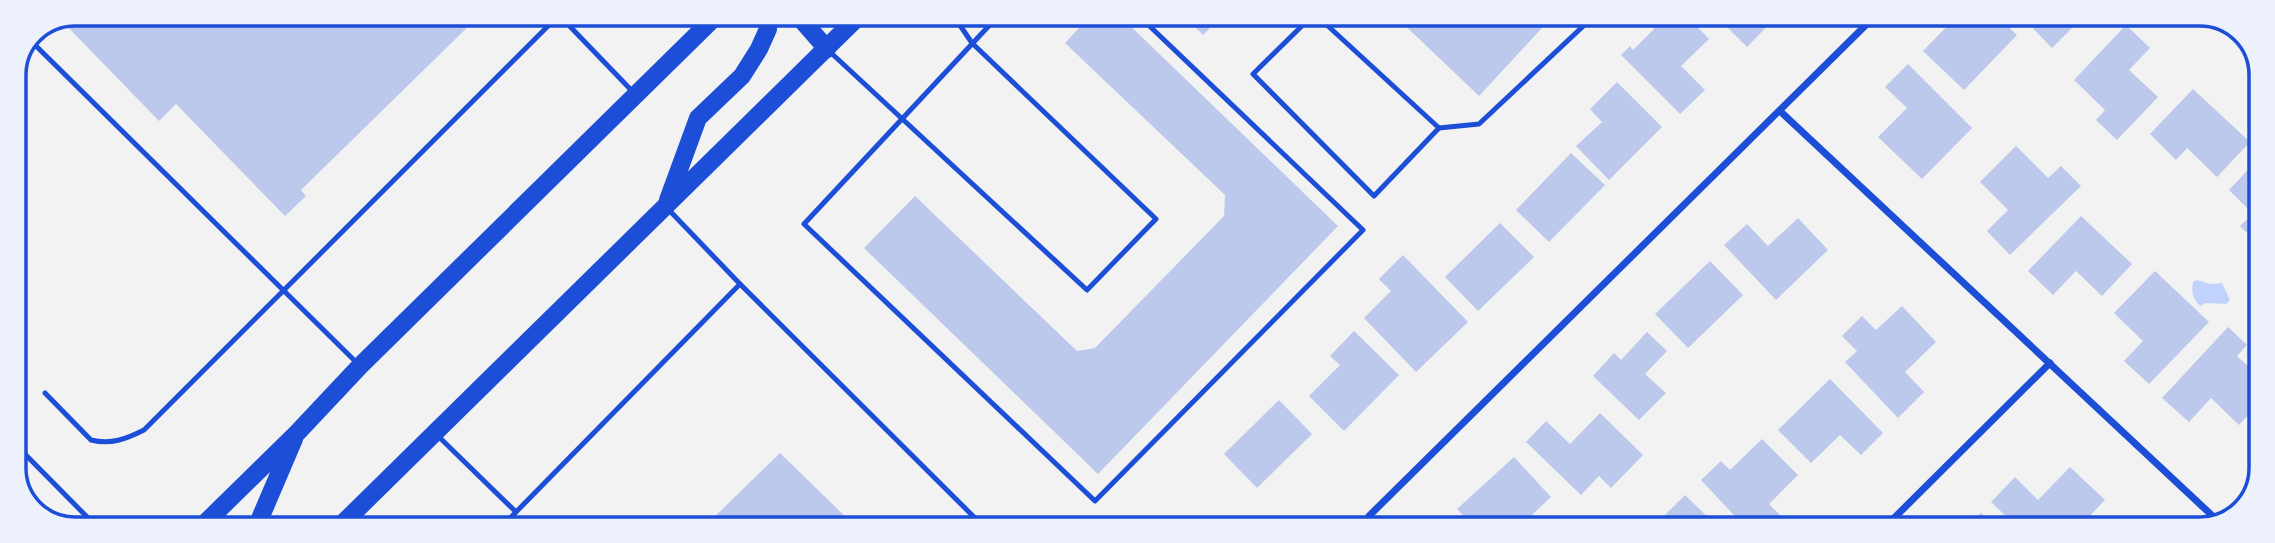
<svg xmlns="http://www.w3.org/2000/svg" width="2275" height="543" font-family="'Alegreya Sans',sans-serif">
<rect width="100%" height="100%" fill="#f2f2f2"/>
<path fill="#bfd3fe" d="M2197,280L2210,284L2222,283L2230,300L2226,304L2206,303L2200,306C2193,299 2191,292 2193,282Z"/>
<g fill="#bdc9ec">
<polygon points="75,14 481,14 301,190 306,196 285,216 176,104 159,121 61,20"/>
<polygon points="1091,15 1119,15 1338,226 1098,474 864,248 915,196 1077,351 1095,348 1224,216 1225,195 1065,43"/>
<polygon points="1183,15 1223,15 1203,35"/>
<polygon points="1394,15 1554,15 1479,96"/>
<polygon points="1650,15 1686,15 1709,39 1681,66 1705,90 1680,114 1621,55 1630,46 1633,50 1654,29 1645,20"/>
<polygon points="1715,15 1778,15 1747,47"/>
<polygon points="1958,15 1996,15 2017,35 1964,90 1923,51"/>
<polygon points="2020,15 2085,15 2052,48"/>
<polygon points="2126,25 2150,48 2129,70 2158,97 2117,140 2096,120 2105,110 2074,80"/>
<polygon points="1908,64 1972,128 1922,179 1878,137 1907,108 1885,87"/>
<polygon points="1617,82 1662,127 1609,180 1576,146 1602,122 1590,109"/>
<polygon points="2193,89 2250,142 2217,177 2187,148 2176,160 2150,134"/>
<polygon points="2016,146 2048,178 2061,166 2081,186 2010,255 1987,231 2008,210 1980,182"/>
<polygon points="1571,153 1605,185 1549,242 1516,210"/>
<polygon points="2260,157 2260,245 2240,226 2253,214 2229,190"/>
<polygon points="2081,216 2132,264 2102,296 2076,271 2053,295 2028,271"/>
<polygon points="1798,218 1828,250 1776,300 1724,245 1747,224 1768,246"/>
<polygon points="1500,223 1534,257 1478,311 1445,277"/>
<polygon points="1403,255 1468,322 1416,372 1364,318 1391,291 1379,279"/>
<polygon points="1710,261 1743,295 1688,348 1655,314"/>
<polygon points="2155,271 2209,322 2149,384 2124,361 2143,341 2114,313"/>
<polygon points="1902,306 1936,342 1905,372 1924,392 1898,418 1845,362 1857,351 1842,336 1862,316 1876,330"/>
<polygon points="2228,327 2247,345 2237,356 2260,377 2260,402 2239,425 2211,398 2189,422 2162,398"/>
<polygon points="1354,331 1399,375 1344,431 1309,396 1340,365 1330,356"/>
<polygon points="1647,332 1667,351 1645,374 1666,393 1639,420 1593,376 1614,353 1621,360"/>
<polygon points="1830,379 1883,433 1861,455 1840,435 1811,463 1778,430"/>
<polygon points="1279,400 1312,434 1257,488 1224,454"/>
<polygon points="1600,413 1643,455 1611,488 1599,476 1581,495 1526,442 1546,421 1570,444"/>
<polygon points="1762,439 1798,475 1769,504 1790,525 1786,529 1747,529 1701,480 1721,461 1730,470"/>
<polygon points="780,453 857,528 703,528"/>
<polygon points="1514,457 1551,497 1517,529 1476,529 1457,509"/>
<polygon points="2070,467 2105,500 2077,529 2019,529 1991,502 2015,477 2038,500"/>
<polygon points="1685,495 1720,529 1665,529 1658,522"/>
<polygon points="1981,513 1996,529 1963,529"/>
</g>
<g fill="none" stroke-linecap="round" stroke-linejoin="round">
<g stroke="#1d4ed8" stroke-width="5">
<polyline points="558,14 634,93"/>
<polyline points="999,15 804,224 1095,501 1363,230 1138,15"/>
<polyline points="1313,15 1253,74 1374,196 1439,128"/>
<polyline points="1316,15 1439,128 1479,124 1595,15"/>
<polyline points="29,39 358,364"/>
<polyline points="829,51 1087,290 1156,219 972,43 953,15"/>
<polyline points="740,284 985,528"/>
<path d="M45,393L91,440C111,445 126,439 144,430L559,15"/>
<polyline points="437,435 516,512 500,528"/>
<polyline points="14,443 98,528"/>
<polyline points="516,512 740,284 668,209"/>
</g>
<g stroke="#1d4ed8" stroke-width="7">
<polyline points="2231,26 2250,43"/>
<polyline points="1780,111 2219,522"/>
<polyline points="1369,516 1876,15"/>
<polyline points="1883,529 2050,363"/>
</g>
<g stroke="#1d4ed8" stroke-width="18">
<polyline points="801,14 800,18 827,49"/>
<polyline points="668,200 698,118 742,76 759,49 768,29 768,14"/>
<polyline points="200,528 297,433 360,366 718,14"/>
<polyline points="256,528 294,439"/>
<polyline points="338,528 861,14"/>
</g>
</g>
<path d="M0 0H2275V543H0ZM75 26H2200A49 49 0 0 1 2249 75V468A49 49 0 0 1 2200 517H75A49 49 0 0 1 26 468V75A49 49 0 0 1 75 26Z" fill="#edf1fc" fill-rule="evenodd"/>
<path fill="none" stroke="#1d4ed8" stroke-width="3.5" d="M75 26H2200A49 49 0 0 1 2249 75V468A49 49 0 0 1 2200 517H75A49 49 0 0 1 26 468V75A49 49 0 0 1 75 26Z"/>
</svg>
